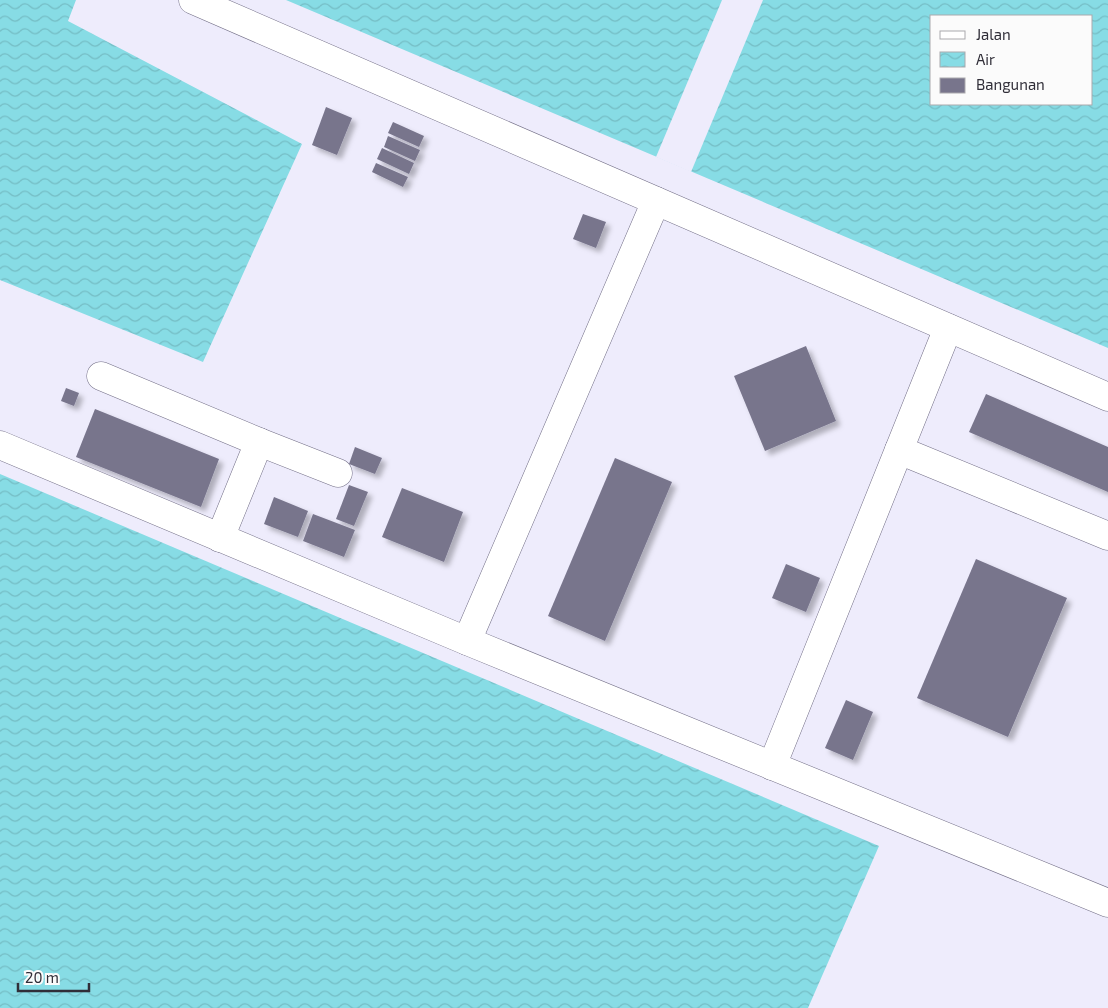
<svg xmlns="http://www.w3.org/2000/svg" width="1108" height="1008" font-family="'Exo 2',sans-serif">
<defs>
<pattern id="water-waves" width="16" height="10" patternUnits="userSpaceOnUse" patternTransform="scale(1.25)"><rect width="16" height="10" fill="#87dce5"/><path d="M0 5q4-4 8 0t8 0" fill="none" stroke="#75bdc5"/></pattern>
<filter id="shadow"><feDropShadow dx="4.5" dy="4.5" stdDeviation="2.5" flood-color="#0004"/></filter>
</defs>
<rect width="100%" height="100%" fill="#eeecfc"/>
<g fill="url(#water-waves)" fill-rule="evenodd">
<polygon points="0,0 76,0 68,21 302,144 203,362 0,280"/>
<path d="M286,0H1108V348ZM932,16H1092V104H932Z"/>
<polygon points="0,474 879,846 808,1008 0,1008"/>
</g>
<polygon fill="#eeecfc" points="722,0 763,0 691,172 656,157"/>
<g fill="#78758c" filter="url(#shadow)">
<polygon points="326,107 352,118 337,155 312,145"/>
<polygon points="393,122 424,136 419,147 388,133"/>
<polygon points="388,136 420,150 415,161 384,147"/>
<polygon points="382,148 414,163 409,174 377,159"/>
<polygon points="376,163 408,177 403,187 372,172"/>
<polygon points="583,214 606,222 596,248 573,239"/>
<polygon points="806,346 836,421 765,451 734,376"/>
<polygon points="66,388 79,393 74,406 61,401"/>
<polygon points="986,394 1108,447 1108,492 969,432"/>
<polygon points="95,409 219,459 201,507 76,457"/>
<polygon points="355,447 382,458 375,474 349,464"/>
<polygon points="615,458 672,482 605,641 548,616"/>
<polygon points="349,485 368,492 354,526 336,519"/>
<polygon points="402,488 463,512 444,562 382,537"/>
<polygon points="274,497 308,511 298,537 264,524"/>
<polygon points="313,514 355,530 344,557 303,541"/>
<polygon points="976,559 1067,598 1008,737 917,698"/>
<polygon points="786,564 820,578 806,612 772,598"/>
<polygon points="846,700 873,712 853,760 825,748"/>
</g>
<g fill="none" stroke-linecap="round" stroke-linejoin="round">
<g stroke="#736f87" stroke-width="29">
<g id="minor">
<polyline points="193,0 1108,397"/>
<polyline points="101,376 259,442 220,538"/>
<polyline points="259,442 338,473"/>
<polyline points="0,445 467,641 1108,903"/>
<polyline points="899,450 1108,536"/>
<polyline points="467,641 656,201"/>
<polyline points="772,766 948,328"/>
</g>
</g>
<use href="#minor" stroke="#fff" stroke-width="28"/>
</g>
<rect x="930" y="15" width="162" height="90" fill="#fbfbfb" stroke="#aaa9ad"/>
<rect x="940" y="31" width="25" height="8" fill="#ffffff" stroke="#aaa9ad"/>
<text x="976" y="40" font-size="15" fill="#302e38">Jalan</text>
<rect x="940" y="52" width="25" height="15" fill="url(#water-waves)" stroke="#aaa9ad"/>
<text x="976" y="65" font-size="15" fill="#302e38">Air</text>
<rect x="940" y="78" width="25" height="15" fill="#78758c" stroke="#aaa9ad"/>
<text x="976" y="90" font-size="15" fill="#302e38">Bangunan</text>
<path d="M18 983v8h71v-8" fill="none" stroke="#302e38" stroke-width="2.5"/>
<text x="25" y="983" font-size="15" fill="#302e38" stroke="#fbfbfb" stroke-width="4" paint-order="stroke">20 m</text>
</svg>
